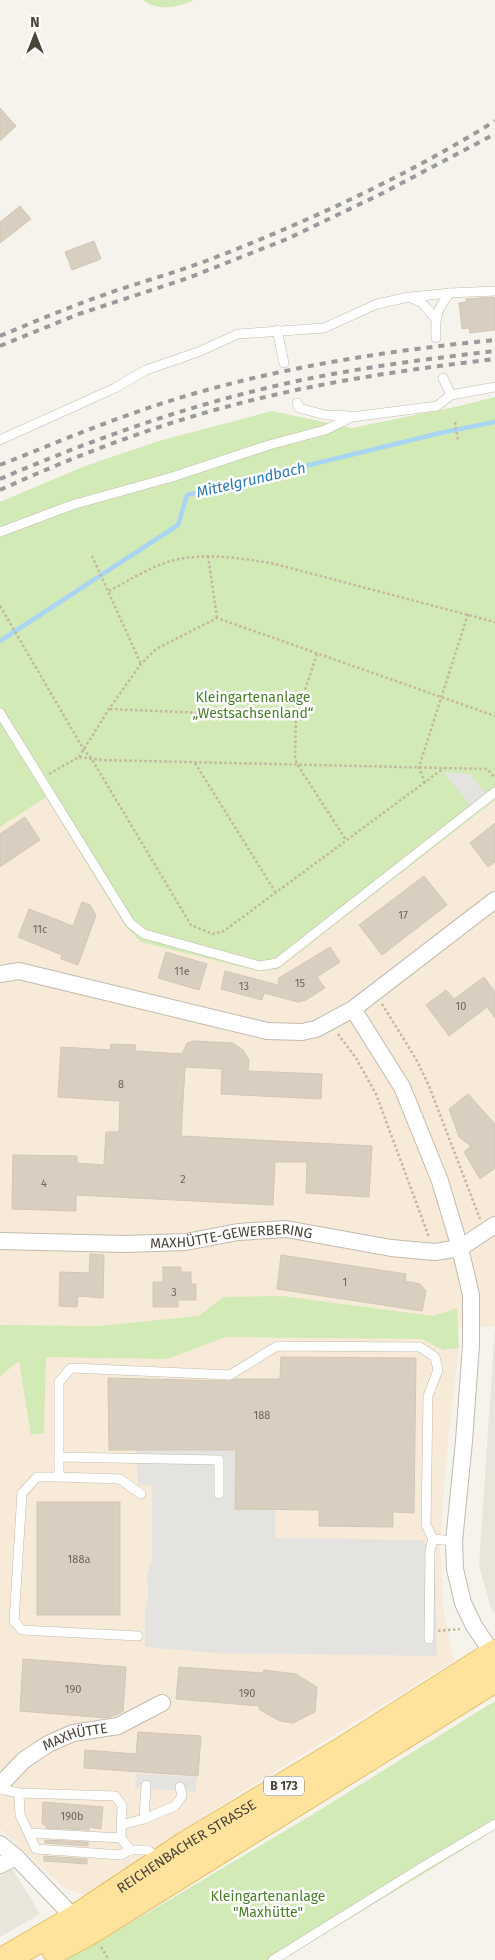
<svg xmlns="http://www.w3.org/2000/svg" width="495" height="1960" font-family="'Fira Sans',sans-serif">
<rect width="100%" height="100%" fill="#f6f3ec"/>
<g fill="#eae5da">
<polygon points="495,1326 495,1613 492,1611 479,1566"/>
<polygon points="0,1859 13,1870 40,1914 0,1937"/>
</g>
<polygon fill="#f7ead8" points="0,721 125,926 141,942 278,968 495,800 495,1326 458,1329 459,1348 446,1459 440,1550 444,1613 454,1661 226,1802 85,1895 64,1888 0,1829"/>
<g fill="#d2eab5">
<path d="M143,0H194C180,7 157,12 143,0Z"/>
<polygon points="495,397 495,800 278,969 258,971 141,942 125,926 46,797 0,827 0,502 85,466 159,441 272,411 352,428 459,406"/>
<polygon points="282,1296 433,1316 457,1308 459,1348 443,1350 422,1339 226,1337 167,1359 46,1357 44,1433 31,1435 19,1361 0,1376 0,1325 99,1326 199,1316 223,1297"/>
<polygon points="495,1701 495,1830 282,1960 64,1960 132,1922 310,1816"/>
</g>
<g fill="#e5e3e0">
<polygon points="443,772 470,774 486,794 472,807"/>
<polygon points="137,1450 236,1450 235,1509 275,1510 275,1538 422,1540 435,1557 437,1656 216,1653 145,1647 145,1609 148,1595 147,1574 152,1559 152,1486 138,1485"/>
<polygon points="136,1774 197,1777 196,1792 135,1788"/>
</g>
<g fill="none" stroke-linecap="round" stroke-linejoin="round">
<polyline stroke="#a9d4f2" stroke-width="4.5" points="0,641 178,525 187,495 440,433 495,422"/>
</g>
<g fill="#d8cfc1" stroke="#d3c7b4">
<polygon points="0,108 16,126 0,141"/>
<polygon points="20,206 31,219 0,243 0,222"/>
<polygon points="94,241 101,259 72,270 65,252"/>
<polygon points="493,297 495,298 495,330 470,333 469,328 462,329 459,303 466,302 466,299"/>
<polygon points="25,817 40,840 0,867 0,834"/>
<polygon points="495,823 495,862 488,867 470,843"/>
<polygon points="424,876 447,905 382,955 359,925"/>
<polygon points="82,902 90,905 96,915 78,965 61,959 62,955 18,937 29,909 73,926"/>
<polygon points="330,947 340,962 317,977 325,988 306,1000 298,1002 264,993 262,1000 221,989 225,971 278,985 279,978"/>
<polygon points="166,952 207,964 199,990 158,978"/>
<polygon points="484,977 495,992 495,1018 487,1007 449,1036 426,1005 446,990 454,999"/>
<polygon points="193,1041 233,1043 243,1050 249,1060 248,1071 322,1074 321,1099 221,1094 222,1069 185,1067 181,1136 372,1146 369,1197 306,1193 307,1162 275,1162 273,1205 76,1195 76,1211 12,1209 13,1155 77,1156 77,1163 104,1165 106,1132 119,1132 120,1101 58,1097 61,1047 110,1050 111,1044 136,1045 135,1051 182,1054 187,1043"/>
<polygon points="468,1094 495,1124 495,1168 480,1179 464,1152 471,1146 459,1137 449,1109"/>
<polygon points="90,1254 104,1255 103,1298 78,1296 77,1307 59,1306 60,1272 89,1273"/>
<polygon points="281,1255 406,1274 405,1281 420,1284 426,1291 422,1311 277,1289"/>
<polygon points="163,1267 181,1267 181,1272 191,1272 191,1284 196,1284 196,1300 178,1300 178,1307 153,1307 153,1282 163,1282"/>
<polygon points="281,1357 416,1358 414,1513 393,1512 393,1527 319,1526 319,1510 235,1509 236,1450 109,1450 108,1378 230,1381 236,1379 280,1379"/>
<rect x="37" y="1502" width="83" height="113"/>
<polygon points="23,1659 126,1667 123,1712 107,1718 20,1711"/>
<polygon points="179,1667 263,1673 264,1670 296,1674 317,1687 315,1712 293,1723 280,1721 260,1710 259,1706 176,1699"/>
<polygon points="138,1732 201,1736 198,1776 84,1768 85,1750 136,1754"/>
<polygon points="43,1802 103,1807 101,1829 89,1827 89,1830 46,1828 46,1825 42,1824"/>
<polygon points="45,1840 88,1842 88,1846 45,1843"/>
<polygon points="44,1856 87,1859 87,1864 44,1861"/>
</g>
<g fill="none" stroke-linecap="round" stroke-linejoin="round">
<g stroke="#c2bbae" stroke-width="10">
<g id="service">
<polyline points="411,297 450,293"/>
<polyline points="277,330 284,363"/>
<path d="M436,338C435,317 436,310 450,293L495,291"/>
<polyline points="443,378 451,395"/>
<polyline points="297,403 299,408 325,415 350,416"/>
<polyline points="0,440 115,388 146,370 198,352 238,334 324,328 377,304 409,297 422,303 435,318"/>
<polyline points="0,532 72,505 172,477 269,445 325,430 352,417 437,406 451,395 495,387"/>
<polyline points="0,713 130,923 144,934 260,966 277,963 495,792"/>
<polyline points="59,1457 59,1477 37,1477 22,1493 14,1621 22,1630 138,1636"/>
<polyline points="59,1477 120,1479 141,1494"/>
<polyline points="219,1494 219,1460 59,1457 59,1382 71,1368 230,1375 277,1346 420,1347 435,1357 438,1370 428,1396 426,1525 433,1539"/>
<polyline points="429,1639 430,1551 433,1539 454,1541"/>
<polyline points="0,1789 19,1793 115,1796 122,1805 121,1838 130,1850 148,1850 158,1859"/>
<polyline points="19,1793 20,1815 36,1849 121,1855 130,1850"/>
<polyline points="144,1819 146,1785"/>
<polyline points="121,1825 144,1819 175,1806 182,1796 180,1787"/>
<polyline points="29,1833 121,1838"/>
<polyline points="273,1960 424,1866 495,1824"/>
</g>
</g>
<g stroke="#c2bbae" stroke-width="18">
<g id="minor">
<polyline points="0,974 19,971 267,1031 302,1032 316,1029 353,1009 495,900"/>
<polyline points="353,1009 402,1087 440,1181 460,1248 471,1295 471,1345 464,1441 454,1541 455,1569 463,1603 474,1626 493,1654"/>
<path id="s1" d="M0,1241L125,1244L186,1242L238,1232L286,1229L391,1248L435,1252L460,1248L495,1225"/>
<path id="s2" d="M0,1785L24,1760L48,1744L73,1733L118,1726L162,1703"/>
<polyline points="0,1844 16,1857 81,1925"/>
<polyline points="0,1865 16,1857"/>
</g>
</g>
<g stroke="#e6c16a" stroke-width="28">
<g id="primary">
<polyline points="55,1950 87,1933 495,1679"/>
<path id="s3" d="M4,1960L74,1919L185,1845L343,1750L495,1653"/>
</g>
</g>
<g stroke="#c4b79f" stroke-width="2.5" stroke-dasharray="2.5 2.5" stroke-linecap="butt">
<polyline points="455,422 458,441"/>
<polyline points="92,556 141,664"/>
<polyline points="208,556 217,618"/>
<path d="M109,591C128,581 150,567 171,561C204,552 238,558 271,563L495,622"/>
<polyline points="0,606 84,750 91,758 191,925 213,934 224,931 444,768"/>
<polyline points="317,654 296,717 295,758 297,764 346,840"/>
<polyline points="110,709 296,717"/>
<polyline points="79,757 109,709 141,664 156,649 217,618 495,716"/>
<polyline points="195,763 276,893"/>
<polyline points="49,774 79,757 101,760 487,769 495,778"/>
<polyline points="425,783 419,767 468,614"/>
<polyline points="382,1004 416,1059 429,1086 480,1219"/>
<polyline points="338,1034 356,1058 376,1094 429,1237"/>
<polyline points="438,1631 460,1629"/>
<polyline points="101,1947 109,1960"/>
</g>
<use href="#service" stroke="#fff" stroke-width="9"/>
<use href="#minor" stroke="#fff" stroke-width="16"/>
<use href="#primary" stroke="#ffe39c" stroke-width="26"/>
<g stroke="#9a9a9a" stroke-width="4" stroke-dasharray="6 6" stroke-linecap="butt">
<path d="M0,336C36,321 72,306 109,293C141,282 174,273 206,261C305,223 405,177 495,121"/>
<polyline points="0,346 76,315 188,278 287,239 381,194 495,134"/>
<path d="M0,465C65,439 129,412 196,393C294,365 394,350 495,340"/>
<path d="M0,479C93,439 189,405 288,383C356,368 426,359 495,351"/>
<path d="M0,490C79,454 161,423 245,402C327,381 411,369 495,359"/>
</g>
</g>
<g text-anchor="middle" dominant-baseline="central" stroke-width="5" stroke-linejoin="round" paint-order="stroke">
<g font-size="11" fill="#6e675b">
<text x="403" y="915">17</text>
<text x="40" y="929">11c</text>
<text x="182" y="971">11e</text>
<text x="300" y="983">15</text>
<text x="244" y="986">13</text>
<text x="461" y="1006">10</text>
<text x="121" y="1084">8</text>
<text x="183" y="1179">2</text>
<text x="44" y="1183">4</text>
<text x="345" y="1282">1</text>
<text x="174" y="1292">3</text>
<text x="262" y="1415">188</text>
<text x="79" y="1559">188a</text>
<text x="73" y="1689">190</text>
<text x="247" y="1693">190</text>
<text x="72" y="1816">190b</text>
</g>
<rect fill="#fff" stroke="#817c74" stroke-width="1" x="264" y="1776.5" width="40" height="19" rx="4"/>
<g font-size="12" font-weight="bold" fill="#4b4439">
<text x="284" y="1786">B 173</text>
</g>
<g font-size="14" fill="#4a7f2a" stroke="#fff">
<text x="253" y="697">Kleingartenanlage<tspan x="253" dy="16">„Westsachsenland“</tspan></text>
<text x="268" y="1896">Kleingartenanlage<tspan x="268" dy="16">"Maxhütte"</tspan></text>
</g>
<g font-size="14" fill="#4b4439" stroke="#fff">
<text stroke="none"><textPath href="#s1" startOffset="232">MAXHÜTTE-GEWERBERING</textPath></text>
<text stroke="none"><textPath href="#s2" startOffset="92">MAXHÜTTE</textPath></text>
<text stroke="none"><textPath href="#s3" startOffset="215">REICHENBACHER STRASSE</textPath></text>
</g>
<g font-size="15" font-style="italic" fill="#2e7ab2" stroke="#fff">
<text transform="translate(251 480) rotate(-13)">Mittelgrundbach</text>
</g>
</g>
<g transform="translate(35 35)" stroke="#ffffff" stroke-width="4" paint-order="stroke">
<path d="M0-4L9 19L0 12L-9 19Z" fill="#4b4439"/>
<text y="-8" font-size="14" font-weight="bold" text-anchor="middle" fill="#4b4439">N</text>
</g>
</svg>
